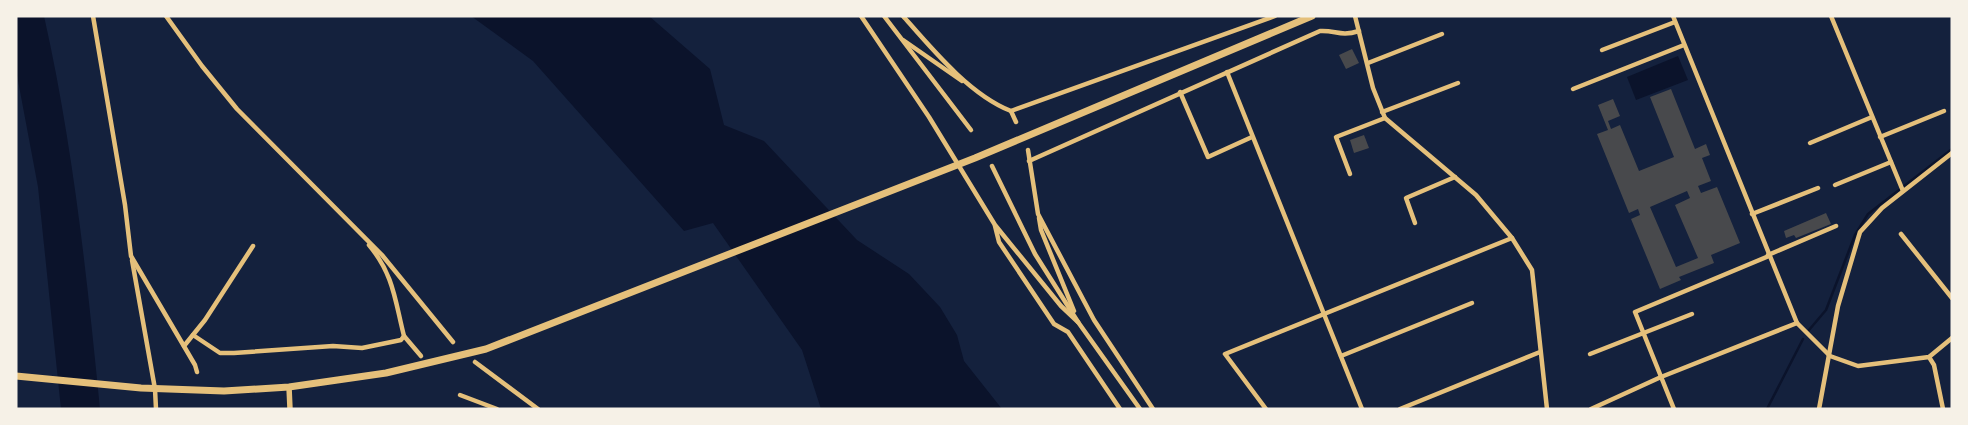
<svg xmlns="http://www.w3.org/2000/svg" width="1968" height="425" font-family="'Exo 2',sans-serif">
<rect width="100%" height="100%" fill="#14213d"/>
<g fill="#0b132b">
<path d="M16,16H44C73,145 87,277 100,409H61L38,187L16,70Z"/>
<polygon points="471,16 649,16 710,69 724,125 764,141 857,240 909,274 940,307 957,335 964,361 1002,409 821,409 802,350 713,223 684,231 533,61"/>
<polygon points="1678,56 1688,80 1636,100 1627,77"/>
</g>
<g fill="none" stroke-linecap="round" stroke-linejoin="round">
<g stroke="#0b132b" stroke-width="2.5">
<polyline points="1809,330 1826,310 1855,235 1868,214 1952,149"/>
<polyline points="1767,409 1803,339"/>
</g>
</g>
<g fill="#48494c" fill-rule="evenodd">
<polygon points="1352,49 1359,63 1346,69 1339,55"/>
<path d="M1671,89L1695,149L1706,144L1710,155L1702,158L1711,181L1698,186L1701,193L1717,187L1740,243L1711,255L1714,263L1679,277L1681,280L1660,289L1631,219L1640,215L1638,209L1629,213L1597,134L1608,130L1598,105L1613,99L1620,116L1608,121L1611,129L1620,125L1639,171L1674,157L1650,97ZM1687,191L1690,198L1675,205L1698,258L1676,267L1650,207Z"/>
<polygon points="1364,135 1369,148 1354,153 1350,140"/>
<polygon points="1826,213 1831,224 1796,238 1794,235 1786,238 1784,231"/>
</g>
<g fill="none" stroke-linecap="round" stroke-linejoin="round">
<g stroke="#e5c07b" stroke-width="4.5">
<polyline points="93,16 125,205 131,256 195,365 197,372"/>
<polyline points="166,16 202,66 237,109 382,255 453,342"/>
<polyline points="861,16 929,117 995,225 1061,306 1078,322"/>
<polyline points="884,16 971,130"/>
<path d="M903,16C932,49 970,95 1011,111L1275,16"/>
<polyline points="1355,16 1373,88 1385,118 1476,195 1512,238 1532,270 1547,409"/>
<polyline points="1673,16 1797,323 1830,356 1858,366 1929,357 1952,338"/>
<polyline points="1831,16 1903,191"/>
<polyline points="903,40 962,81"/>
<polyline points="1602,50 1675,22"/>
<polyline points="1368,63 1442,34"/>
<polyline points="1227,72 1362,409"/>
<polyline points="1573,89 1684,45"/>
<polyline points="1180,92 1208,157 1252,137"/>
<polyline points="1011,111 1016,122"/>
<polyline points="1382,112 1458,83"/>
<polyline points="1880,137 1944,111"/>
<polyline points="1810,143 1872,117"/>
<polyline points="1028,150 1038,214 1094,320 1153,409"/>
<path d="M1029,161L1320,31C1336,30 1340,37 1359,31"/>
<polyline points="992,166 1035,254 1078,322 1140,409"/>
<polyline points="1350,174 1336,137 1385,118"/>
<polyline points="1835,185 1891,162"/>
<polyline points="1752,214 1818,188"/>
<polyline points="1039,218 1041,230 1074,311"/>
<polyline points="1415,223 1406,198 1455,177"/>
<polyline points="995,226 999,242 1054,324 1068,332 1120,409"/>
<polyline points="1901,234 1952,298"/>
<polyline points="1768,255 1836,226"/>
<polyline points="132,260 155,389 156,409"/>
<path d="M193,335L220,353H234L333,346L362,348L401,340L404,336C395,301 394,275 369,245"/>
<polyline points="404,336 421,356"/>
<polyline points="184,346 205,320 253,246"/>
<polyline points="1590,354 1692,314"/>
<polyline points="1341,356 1472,303"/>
<polyline points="1929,357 1934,365 1943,409"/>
<polyline points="475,362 538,409"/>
<polyline points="460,395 497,409"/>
<polyline points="1266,409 1225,354 1512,238"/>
<polyline points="1400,409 1540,352"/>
<polyline points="1591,409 1661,377 1797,323"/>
<polyline points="1674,409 1635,312 1769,256"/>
<polyline points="1819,409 1838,306 1860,232 1882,208 1952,153"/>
</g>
<polyline stroke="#e5c07b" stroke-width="5.5" points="289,387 290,409"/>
<polyline stroke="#e5c07b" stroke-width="7" points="16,376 141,388 224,391 289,387 386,373 486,349 975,158 1312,16"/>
</g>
<rect width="1968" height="425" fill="none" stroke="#f6f1e7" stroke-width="35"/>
</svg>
